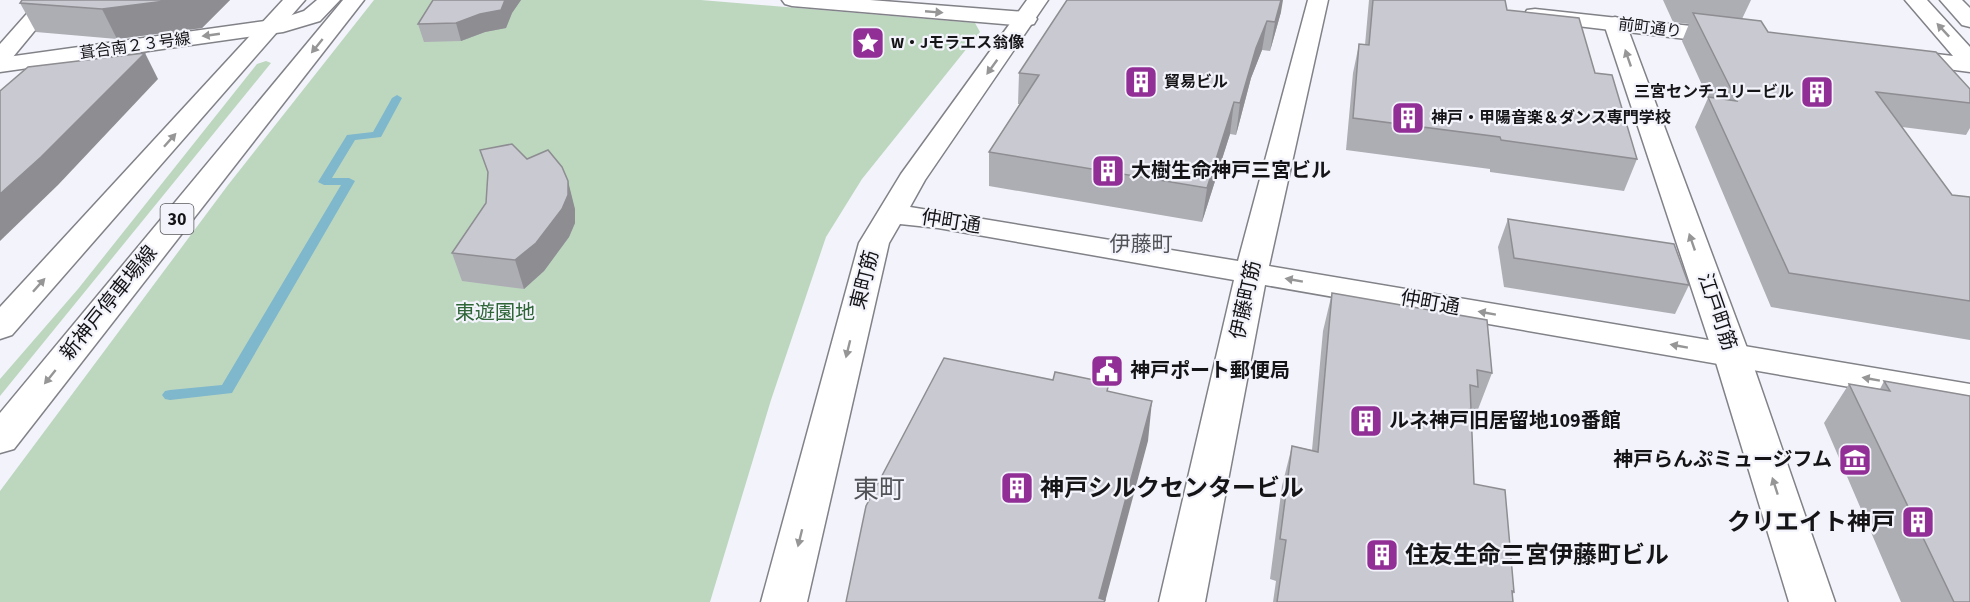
<svg xmlns="http://www.w3.org/2000/svg" width="1970" height="602" font-family="'Source Sans 3','Noto Sans JP',sans-serif">
<rect width="100%" height="100%" fill="#f3f3fb"/>
<g fill="#bdd7bf">
<polygon points="374,0 701,0 975,23 980,32 862,179 826,237 771,400 710,602 0,602 0,491 228,185"/>
<polygon points="266,61 271,63 0,396 0,379 78,289 257,64"/>
</g>
<g fill="none" stroke-linecap="round" stroke-linejoin="round">
<polygon fill="#7fb7cc" fill-rule="evenodd" points="397,95 402,98 381,137 355,140 332,178 349,178 355,181 232,393 170,400 165,399 162,395 165,391 170,390 222,385 341,185 324,185 318,182 347,135 373,132 392,98"/>
<g stroke="#818188" stroke-width="3">
<g id="street">
<polygon points="39,0 60,0 8,63 0,65 0,44"/>
<polygon points="782,0 870,0 1026,12 1034,14 1037,19 1034,24 1026,26 792,6 785,4"/>
<polygon points="1615,17 1623,19 1626,24 1750,356 1835,602 1789,602 1714,356 1604,24 1607,19"/>
</g>
</g>
<g stroke="#818188" stroke-width="3">
<g id="secondary">
<polygon points="317,0 340,0 320,21 283,32 0,72 0,58 280,19 304,11"/>
<polygon points="1027,0 1048,0 925,180 910,207 1238,261 1308,0 1328,0 1269,266 1970,384 1970,408 1265,285 1205,602 1159,602 1234,280 938,228 900,224 889,243 807,602 761,602 859,243 901,174"/>
<polygon points="1905,0 1927,0 1970,47 1970,72 1894,62 1890,57 1894,52 1902,50 1953,56"/>
<polygon points="1940,0 1962,0 1970,8 1970,27 1962,25"/>
<polygon points="1535,9 1728,30 1736,32 1739,37 1736,42 1728,44 1527,20 1524,15 1527,10"/>
</g>
</g>
<g stroke="#818188" stroke-width="3">
<g id="primary">
<polygon points="283,0 305,0 12,335 0,339 0,307"/>
<polygon points="343,0 364,0 14,449 0,453 0,413"/>
</g>
</g>
<use href="#street" fill="#fff" fill-rule="evenodd"/>
<use href="#secondary" fill="#fff" fill-rule="evenodd"/>
<use href="#primary" fill="#fff" fill-rule="evenodd"/>
</g>
<g fill="#adadb4">
<polygon points="22,0 230,0 202,28 117,39 36,32 20,3"/>
<polygon points="433,0 521,0 512,13 506,28 485,32 461,41 424,42 418,24"/>
<polygon points="1369,0 1505,0 1507,10 1595,73 1637,159 1624,191 1490,172 1490,169 1346,150 1353,73 1359,44 1365,45"/>
<polygon points="1663,0 1751,0 1742,19 1768,32 1970,89 1970,128 1966,135 1902,127 1952,195 1970,197 1970,340 1771,307 1695,127 1708,98 1682,41 1689,24 1673,22"/>
<polygon points="1281,12 1270,51 1262,50 1251,78 1236,135 1230,134 1202,222 989,186 989,152 1020,104 1018,104 1019,73"/>
<polygon points="480,150 575,209 575,223 569,237 544,271 524,289 462,281 452,253 486,203 488,173"/>
<polygon points="1508,219 1689,285 1675,314 1504,287 1498,247"/>
<polygon points="1332,293 1492,373 1477,412 1471,411 1474,484 1514,592 1512,596 1513,602 1273,602 1276,581 1270,579 1282,486 1292,446 1312,450 1323,331"/>
<polygon points="1884,381 1970,396 1970,602 1901,602 1824,423 1849,384 1880,389"/>
</g>
<g fill="#8d8d92">
<polygon points="173,0 230,0 202,28 117,39 102,9"/>
<polygon points="505,0 521,0 512,13 506,28 485,32 461,41 456,23"/>
<polygon points="1281,0 1283,0 1281,12 1270,51 1275,22"/>
<polygon points="1267,21 1262,50 1251,78 1236,135 1240,103 1256,48"/>
<polygon points="145,53 158,79 58,185 0,241 0,194"/>
<polygon points="1234,102 1230,134 1202,222 1207,188"/>
<polygon points="568,181 575,209 575,223 569,237 544,271 524,289 515,260"/>
<polygon points="1152,401 1148,441 1105,602 1099,598"/>
</g>
<g fill="#c9c9d1" stroke="#8d8d92" stroke-width="1.5">
<polygon points="22,0 173,0 102,9 20,3"/>
<polygon points="433,0 505,0 501,10 480,14 456,23 418,24"/>
<polygon points="1067,0 1281,0 1275,22 1267,21 1256,48 1240,103 1234,102 1207,188 989,152 1039,75 1019,73"/>
<polygon points="1373,0 1505,0 1507,10 1579,18 1595,73 1612,75 1637,159 1501,140 1500,137 1353,118 1359,44 1369,45"/>
<polygon points="1693,13 1761,21 1768,32 1936,52 1970,89 1970,103 1876,92 1952,195 1970,197 1970,301 1789,273 1708,97 1737,101"/>
<polygon points="145,53 41,157 0,194 0,91 28,67"/>
<polygon points="512,144 527,159 548,150 562,167 568,181 568,195 562,209 536,243 515,260 452,253 486,203 488,172 480,150"/>
<polygon points="1508,219 1674,244 1689,285 1514,258"/>
<polygon points="1332,293 1487,320 1492,373 1477,370 1478,387 1470,385 1474,484 1505,490 1514,592 1512,591 1513,602 1277,602 1286,540 1280,539 1292,446 1318,452"/>
<polygon points="944,358 1053,380 1055,372 1109,383 1107,391 1152,401 1099,598 1105,600 1104,602 846,602 866,506"/>
<polygon points="1884,381 1970,396 1970,602 1954,602 1849,384 1890,391"/>
</g>
<defs><path id="oneway-solid" d="M-6-.8H1V-3.2L6.5 0L1 3.2V.8H-6Z" transform="scale(1.5)"/></defs>
<g fill="#969697">
<use href="#oneway-solid" transform="translate(934 12) rotate(5)"/>
<use href="#oneway-solid" transform="translate(1943 30) rotate(-133)"/>
<use href="#oneway-solid" transform="translate(211 35) rotate(172)"/>
<use href="#oneway-solid" transform="translate(317 46) rotate(129)"/>
<use href="#oneway-solid" transform="translate(1628 58) rotate(-109)"/>
<use href="#oneway-solid" transform="translate(992 67) rotate(126)"/>
<use href="#oneway-solid" transform="translate(170 140) rotate(-48)"/>
<use href="#oneway-solid" transform="translate(1692 242) rotate(-109)"/>
<use href="#oneway-solid" transform="translate(1294 280) rotate(-170)"/>
<use href="#oneway-solid" transform="translate(39 285) rotate(-48)"/>
<use href="#oneway-solid" transform="translate(1487 313) rotate(-170)"/>
<use href="#oneway-solid" transform="translate(1679 346) rotate(-170)"/>
<use href="#oneway-solid" transform="translate(848 349) rotate(104)"/>
<use href="#oneway-solid" transform="translate(50 377) rotate(129)"/>
<use href="#oneway-solid" transform="translate(1871 379) rotate(-170)"/>
<use href="#oneway-solid" transform="translate(1775 486) rotate(-108)"/>
<use href="#oneway-solid" transform="translate(800 538) rotate(104)"/>
</g>
<defs>
<g id="sight-square" transform="scale(1.725)"><rect x="-9" y="-9" width="18" height="18" rx="4" fill="#912f96" stroke="#f3f3fb"/><path d="M0-6L1.8-2.2L6-1.7L2.9 1.2L3.7 5.4L0 3.3L-3.7 5.4L-2.9 1.2L-6-1.7L-1.8-2.2Z" fill="#fff"/></g>
<g id="building-square" transform="scale(1.725)"><rect x="-9" y="-9" width="18" height="18" rx="4" fill="#912f96" stroke="#f3f3fb"/><path d="M-4-6H4V6H1V3H-1V6H-4ZM-2.5-4.3h1.7v1.8h-1.7ZM.8-4.3h1.7v1.8H.8ZM-2.5-1h1.7V.8h-1.7ZM.8-1h1.7V.8H.8Z" fill="#fff"/></g>
<g id="civic-square" transform="scale(1.725)"><rect x="-9" y="-9" width="18" height="18" rx="4" fill="#912f96" stroke="#f3f3fb"/><path d="M-.6-6.5H3V-4.5H.6V-3L4-1V1h2V6H-6V1h2V-1L-.6-3ZM-1.2 2.5V6h2.4V2.5Z" fill="#fff"/></g>
<g id="museum-square" transform="scale(1.725)"><rect x="-9" y="-9" width="18" height="18" rx="4" fill="#912f96" stroke="#f3f3fb"/><path d="M0-6L6-3V-2H-6V-3ZM-5-1h2V3h-2ZM-1-1h2V3h-2ZM3-1h2V3H3ZM-6 4H6V6H-6Z" fill="#fff"/></g>
</defs>
<g fill-rule="evenodd">
<use href="#sight-square" x="868" y="43"/>
<use href="#building-square" x="1141" y="82"/>
<use href="#building-square" x="1817" y="92"/>
<use href="#building-square" x="1408" y="118"/>
<use href="#building-square" x="1108" y="171"/>
<use href="#civic-square" x="1107" y="371"/>
<use href="#building-square" x="1366" y="421"/>
<use href="#museum-square" x="1855" y="460"/>
<use href="#building-square" x="1017" y="488"/>
<use href="#building-square" x="1918" y="522"/>
<use href="#building-square" x="1382" y="555"/>
</g>
<g text-anchor="middle" dominant-baseline="central" stroke-width="4.5" stroke-linejoin="round" paint-order="stroke">
<g font-size="16" fill="#151518" stroke="#f3f3fb">
<text transform="translate(1650 28) rotate(7)">前町通り</text>
<text transform="translate(135 46) rotate(-8)">葺合南２３号線</text>
</g>
<g font-size="16" font-weight="bold" fill="#151518" stroke="#f3f3fb" text-anchor="start">
<text x="891" y="43">W・Jモラエス翁像</text>
<text x="1164" y="82">貿易ビル</text>
<text x="1794" y="92" text-anchor="end">三宮センチュリービル</text>
<text x="1431" y="118">神戸・甲陽音楽＆ダンス専門学校</text>
</g>
<rect fill="#f3f3fb" stroke="#58585c" stroke-width="1.5" x="160.5" y="204" width="33" height="30" rx="4.5"/>
<g font-size="18" font-weight="bold" fill="#151518">
<text x="177" y="219">30</text>
</g>
<g font-size="20" font-weight="bold" fill="#151518" stroke="#f3f3fb" text-anchor="start">
<text x="1131" y="171">大樹生命神戸三宮ビル</text>
<text x="1130" y="371">神戸ポート郵便局</text>
<text x="1389" y="421">ルネ神戸旧居留地109番館</text>
<text x="1832" y="460" text-anchor="end">神戸らんぷミュージフム</text>
</g>
<g font-size="20" fill="#151518" stroke="#f3f3fb">
<text transform="translate(951 222) rotate(9)">仲町通</text>
<text transform="translate(865 280) rotate(-76)">東町筋</text>
<text transform="translate(1246 300) rotate(-78)">伊藤町筋</text>
<text transform="translate(109 303) rotate(-51)">新神戸停車場線</text>
<text transform="translate(1430 303) rotate(10)">仲町通</text>
<text transform="translate(1717 312) rotate(71)">江戸町筋</text>
</g>
<g font-size="20" fill="#2d6536" stroke="#f3f3fb">
<text x="495" y="313">東遊園地</text>
</g>
<g font-size="21" fill="#525259" stroke="#f3f3fb">
<text x="1141" y="244">伊藤町</text>
</g>
<g font-size="24" font-weight="bold" fill="#151518" stroke="#f3f3fb" text-anchor="start">
<text x="1040" y="488">神戸シルクセンタービル</text>
<text x="1895" y="522" text-anchor="end">クリエイト神戸</text>
<text x="1405" y="555">住友生命三宮伊藤町ビル</text>
</g>
<g font-size="26" fill="#525259" stroke="#f3f3fb">
<text x="879" y="489">東町</text>
</g>
</g>
</svg>
